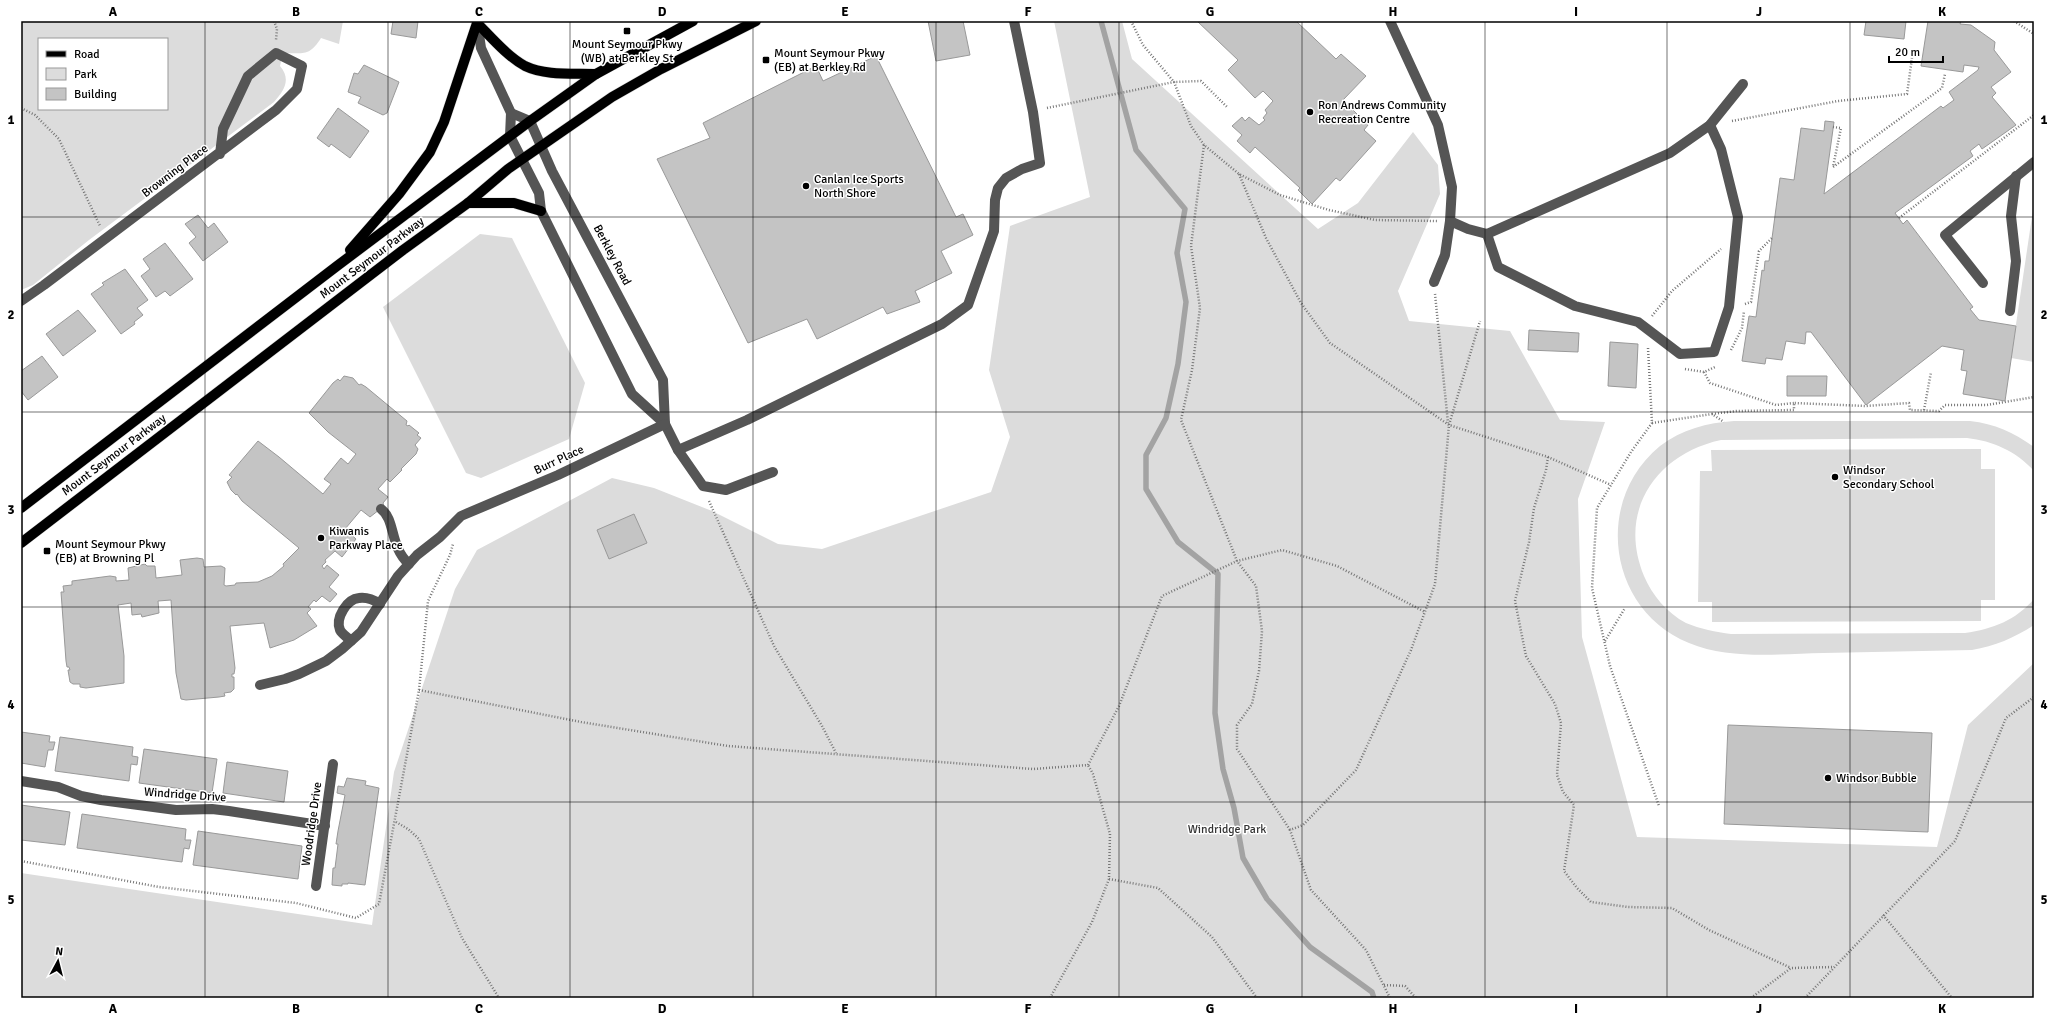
<svg xmlns="http://www.w3.org/2000/svg" width="2055" height="1019" font-family="Signika,sans-serif">
<rect width="100%" height="100%" fill="#fff"/>
<g fill="#dcdcdc" fill-rule="evenodd">
<path d="M21,21H343L339,44L321,38C309,57 303,53 283,53L280,66C291,79 285,90 274,102L89,240L33,285L21,290ZM39,39H167V109H39Z"/>
<polygon points="1054,21 1122,21 1132,59 1318,229 1358,203 1413,132 1438,165 1440,194 1398,291 1409,321 1510,331 1560,420 1605,422 1578,499 1582,637 1637,837 1937,847 1968,725 2034,663 2034,998 21,998 21,873 372,925 394,772 455,589 477,550 612,478 654,488 712,511 778,544 822,549 991,492 1010,437 989,370 1010,226 1090,197"/>
<polygon points="2034,203 2034,362 2011,358"/>
<polygon points="480,234 512,238 585,383 569,439 481,478 466,473 383,307"/>
<path d="M1734,421H1970C1995,424 2013,432 2034,447V471C2016,451 1993,441 1967,438L1721,440C1656,454 1617,511 1644,576C1652,595 1667,613 1686,623C1700,629 1716,632 1731,634L1965,633C1993,629 2016,620 2034,599V625C2014,638 1995,646 1972,650C1922,651 1873,652 1823,653C1779,654 1730,660 1689,643C1608,610 1593,501 1660,446C1682,429 1707,423 1734,421Z"/>
<polygon points="1981,449 1981,469 1995,469 1995,600 1981,600 1981,621 1712,622 1712,602 1698,602 1700,471 1712,471 1711,450"/>
</g>
<g fill="none" stroke-linecap="round" stroke-linejoin="round">
<polyline stroke="#a3a3a3" stroke-width="5.5" points="1101,21 1136,150 1185,209 1177,253 1186,302 1178,364 1166,418 1146,455 1146,489 1178,542 1218,574 1215,713 1223,769 1234,808 1243,858 1267,899 1310,947 1372,992 1374,998"/>
</g>
<g fill="#c4c4c4" stroke="#999">
<polygon points="393,21 418,21 416,38 391,34"/>
<polygon points="928,21 963,21 970,55 936,61"/>
<polygon points="1197,21 1296,21 1336,59 1341,54 1366,76 1343,100 1368,125 1364,130 1376,141 1340,181 1336,178 1312,204 1298,190 1300,188 1255,147 1250,153 1237,141 1242,135 1232,126 1242,117 1245,121 1249,117 1259,125 1265,120 1263,118 1267,113 1265,110 1273,101 1263,91 1255,98 1228,70 1238,60"/>
<polygon points="1866,21 1906,21 1904,39 1864,35"/>
<polygon points="1928,21 1961,21 1960,24 1971,25 1995,42 1994,50 2011,72 1991,87 1996,93 1992,97 2016,125 1982,149 1979,144 1970,151 1973,156 1895,213 1903,224 1907,220 1973,307 1970,309 1979,320 2016,326 2005,401 1963,394 1967,371 1961,370 1964,350 1942,346 1866,405 1811,332 1806,332 1805,344 1786,341 1782,360 1766,358 1765,364 1742,361 1749,316 1756,317 1762,270 1764,271 1765,261 1769,261 1780,178 1794,180 1801,128 1824,131 1825,121 1834,122 1824,194 1941,106 1943,108 1954,100 1949,92 1978,70 1979,67 1964,65 1963,72 1921,66"/>
<polygon points="876,56 956,217 963,214 973,235 941,251 952,273 915,291 920,302 887,314 883,307 817,339 807,319 748,343 657,159 710,138 703,123 816,66 823,81"/>
<polygon points="364,65 399,82 387,113 383,115 358,103 361,97 348,92 354,73 358,74"/>
<polygon points="338,108 369,131 350,158 331,144 329,147 317,138"/>
<polygon points="198,215 208,228 214,223 228,242 203,261 189,243 196,237 185,224"/>
<polygon points="165,243 193,279 170,296 165,291 156,297 141,276 150,269 143,259"/>
<polygon points="125,269 148,300 137,308 143,315 134,322 135,324 121,334 91,294 104,285 102,283"/>
<polygon points="78,310 96,331 63,356 46,334"/>
<polygon points="1529,330 1579,333 1578,352 1528,350"/>
<polygon points="1610,342 1638,344 1636,388 1608,386"/>
<polygon points="42,356 58,377 28,400 21,391 21,371"/>
<polygon points="344,376 353,378 359,385 361,384 366,387 407,421 406,425 408,426 409,425 419,433 417,435 421,438 415,445 418,449 416,454 401,469 402,470 390,482 387,479 378,489 388,497 383,503 384,506 370,517 361,510 345,529 356,539 342,557 335,551 325,560 326,562 322,566 324,569 327,565 339,575 329,587 337,594 330,602 322,596 316,602 314,600 308,607 311,609 307,613 317,626 294,640 270,648 264,623 230,626 235,668 234,674 232,674 232,677 234,677 234,689 231,692 224,693 225,696 219,697 186,700 181,699 176,673 171,600 158,601 159,613 142,617 141,614 132,615 131,603 118,605 124,656 124,683 86,688 80,687 80,684 73,684 70,682 68,670 70,670 69,667 67,667 66,661 61,592 64,592 63,586 72,585 72,581 110,576 116,577 116,581 129,580 128,568 145,564 147,566 155,566 156,578 182,575 180,560 197,558 203,559 204,567 221,566 225,568 224,585 226,586 235,585 236,583 258,582 272,576 284,566 283,564 299,548 242,501 237,494 236,495 231,490 227,482 232,477 229,475 258,441 279,457 323,494 331,484 324,479 341,458 348,464 356,454 328,432 309,413 333,383 338,379 340,381"/>
<polygon points="1787,376 1827,376 1826,396 1787,396"/>
<polygon points="634,514 647,543 609,559 597,530"/>
<polygon points="1728,725 1932,733 1928,832 1724,824"/>
<polygon points="21,732 50,736 49,742 55,742 53,750 48,750 45,767 21,763"/>
<polygon points="60,737 133,747 132,756 138,757 137,765 131,764 129,781 55,771"/>
<polygon points="144,749 217,759 212,793 139,783"/>
<polygon points="227,762 288,771 284,802 223,793"/>
<polygon points="347,778 366,781 365,785 379,788 365,885 348,883 348,884 342,884 342,886 332,885 333,868 335,868 338,844 336,844 338,831 345,795 337,793 338,786 344,787"/>
<polygon points="21,805 70,812 65,845 21,840"/>
<polygon points="82,814 186,829 185,840 191,840 189,849 184,848 182,862 77,848"/>
<polygon points="198,831 302,846 298,879 193,865"/>
</g>
<g fill="none" stroke-linecap="round" stroke-linejoin="round">
<g stroke="#dbdbdb" stroke-width="11">
<g id="major">
<polyline points="468,203 514,203 541,211"/>
<path d="M350,250L399,194L430,152L444,122L477,23C491,37 507,56 525,66C546,76 573,73 596,74"/>
<polyline points="21,508 337,266 530,121 596,74 693,21"/>
<polyline points="21,543 403,250 468,203 508,169 612,97 661,69 756,21"/>
</g>
</g>
<g stroke="#777" stroke-width="2.5" stroke-dasharray="1 2" stroke-linecap="butt">
<polyline points="274,21 277,29 276,40"/>
<polyline points="1131,21 1143,45 1174,82 1191,126 1204,145 1239,174 1280,195 1329,210 1375,220 1437,221"/>
<polyline points="2014,21 2034,34"/>
<polyline points="21,108 35,115 59,139 100,226"/>
<polyline points="1047,108 1174,82 1201,81 1228,108"/>
<polyline points="1732,121 1838,101 1907,94 1912,58"/>
<polyline points="1833,127 1841,128 1833,167 1942,88 1945,74"/>
<polyline points="1204,145 1191,246 1200,308 1192,370 1181,420 1237,561 1256,586 1262,631 1259,671 1252,704 1237,725 1237,749 1290,830"/>
<polyline points="1239,174 1266,238 1301,303 1330,343 1449,425 1548,457 1611,485"/>
<polyline points="1899,218 2034,115"/>
<polyline points="1435,294 1448,423"/>
<polyline points="1745,304 1751,302 1759,251 1772,238"/>
<polyline points="1652,316 1672,291 1721,249"/>
<polyline points="1648,348 1652,423 1631,452 1597,508 1592,588 1610,666 1659,806"/>
<polyline points="1731,350 1742,328 1744,311"/>
<polyline points="1685,369 1704,372 1715,367"/>
<polyline points="1704,372 1710,383 1776,405 1794,403"/>
<polyline points="1924,410 1931,372"/>
<polyline points="1712,414 1736,411 1794,410 1794,403 1865,406 1909,403 1910,410 1939,411 1945,405 1987,405 2034,397"/>
<polyline points="1652,423 1712,414 1724,422"/>
<polyline points="1548,457 1546,470 1534,508 1529,542 1515,601 1526,656 1555,704 1561,723 1557,775 1563,792 1574,805 1564,871 1577,888 1591,902 1628,907 1672,908 1709,930 1791,968"/>
<polyline points="709,501 774,646 822,726 836,753"/>
<polyline points="1605,641 1625,608"/>
<polyline points="419,690 581,722 728,746 1033,769 1088,765"/>
<polyline points="1088,765 1119,706 1162,596 1237,561 1282,550 1337,566 1425,612"/>
<polyline points="396,822 408,829 419,839 462,938 499,998"/>
<polyline points="21,861 159,887 296,903 356,918 379,904 419,690 428,601 450,555 453,544"/>
<polyline points="1109,879 1158,888 1212,937 1257,998"/>
<polyline points="1883,915 1952,998"/>
<polyline points="1384,985 1405,986 1416,998"/>
<polyline points="1050,998 1092,922 1109,879 1110,834 1093,774 1088,765"/>
<polyline points="1390,998 1366,950 1311,890 1290,830 1303,825 1356,770 1411,650 1435,584 1449,425 1480,321"/>
<polyline points="1751,998 1791,968 1834,967"/>
<polyline points="1805,998 1955,841 2006,718 2034,697"/>
</g>
<g stroke="#555" stroke-width="10">
<polyline points="477,21 481,48 511,113 510,136 539,193 541,211 632,394 665,424 678,450 703,486 726,490 773,472"/>
<polyline points="1390,21 1438,125 1452,187 1450,221 1445,255 1434,282"/>
<polyline points="511,113 530,121 552,171 663,380 665,424"/>
<polyline points="1450,221 1468,229 1487,234 1670,153 1710,125 1743,84"/>
<polyline points="1487,234 1498,267 1575,306 1638,322 1680,354 1714,352 1729,307 1738,217 1721,149 1710,125"/>
<polyline points="1983,283 1945,235 2034,162"/>
<polyline points="21,301 44,285 276,110 297,89 302,66 276,53 248,76 223,129 220,154"/>
<polyline points="2010,311 2016,261 2011,216 2016,176"/>
<polyline points="678,450 747,420 942,324 968,305 994,231 995,200 998,188 1006,178 1022,169 1040,163 1033,112 1014,21"/>
<path d="M381,509C396,520 389,546 409,564"/>
<path d="M351,641C347,637 342,634 340,630C335,618 347,599 359,598C366,597 374,600 380,604"/>
<polyline points="260,685 285,679 299,674 326,661 342,649 361,632 398,576 417,555 440,537 461,516 558,475 665,424"/>
<polyline points="21,781 58,787 81,796 101,800 176,810 212,809 229,811 325,826"/>
<polyline points="316,886 333,764"/>
</g>
<use href="#major" stroke="#000" stroke-width="10"/>
</g>
<path fill="none" stroke="#000" stroke-width="1" stroke-opacity="0.55" d="M205,21V998M388,21V998M570,21V998M753,21V998M936,21V998M1119,21V998M1302,21V998M1485,21V998M1667,21V998M1850,21V998M21,217H2034M21,412H2034M21,607H2034M21,802H2034"/>
<g fill="#000" stroke="#fff" stroke-width="1.5">
<rect x="623" y="27" width="8" height="8" rx="2"/>
<rect x="762" y="56" width="8" height="8" rx="2"/>
<circle cx="1310" cy="112" r="4"/>
<circle cx="806" cy="186" r="4"/>
<circle cx="1835" cy="477" r="4"/>
<circle cx="321" cy="538" r="4"/>
<rect x="43" y="547" width="8" height="8" rx="2"/>
<circle cx="1828" cy="778" r="4"/>
</g>
<g text-anchor="middle" dominant-baseline="central" stroke-width="3" stroke-linejoin="round" paint-order="stroke">
<g font-size="12" fill="#000" stroke="#fff" text-anchor="start">
<text x="627" y="44" text-anchor="middle">Mount Seymour Pkwy<tspan x="627" dy="14">(WB) at Berkley St</tspan></text>
<text x="774" y="53">Mount Seymour Pkwy<tspan x="774" dy="14">(EB) at Berkley Rd</tspan></text>
<text x="1318" y="105">Ron Andrews Community<tspan x="1318" dy="14">Recreation Centre</tspan></text>
<text x="814" y="179">Canlan Ice Sports<tspan x="814" dy="14">North Shore</tspan></text>
<text x="1843" y="470">Windsor<tspan x="1843" dy="14">Secondary School</tspan></text>
<text x="329" y="531">Kiwanis<tspan x="329" dy="14">Parkway Place</tspan></text>
<text x="55" y="544">Mount Seymour Pkwy<tspan x="55" dy="14">(EB) at Browning Pl</tspan></text>
<text x="1836" y="778">Windsor Bubble</text>
</g>
<g font-size="12" fill="#000" stroke="#fff">
<text transform="translate(175 171) rotate(-37)">Browning Place</text>
<text transform="translate(612 255) rotate(62)">Berkley Road</text>
<text transform="translate(372 258) rotate(-37)">Mount Seymour Parkway</text>
<text transform="translate(114 455) rotate(-37)">Mount Seymour Parkway</text>
<text transform="translate(559 460) rotate(-25)">Burr Place</text>
<text transform="translate(185 795) rotate(4)">Windridge Drive</text>
<text transform="translate(312 824) rotate(-82)">Woodridge Drive</text>
</g>
<g font-size="12" fill="#333" stroke="#fff">
<text x="1227" y="829">Windridge Park</text>
</g>
</g>
<rect width="2055" height="1019" fill="none" stroke="#ffffff" stroke-width="44"/>
<rect x="38" y="38" width="130" height="72" fill="#ffffff" stroke="#999999"/>
<rect x="46" y="51" width="20" height="6" fill="#000000" stroke="#999999"/>
<text x="74" y="58" font-size="12" fill="#000000">Road</text>
<rect x="46" y="68" width="20" height="12" fill="#dcdcdc" stroke="#999999"/>
<text x="74" y="78" font-size="12" fill="#000000">Park</text>
<rect x="46" y="88" width="20" height="12" fill="#c4c4c4" stroke="#999999"/>
<text x="74" y="98" font-size="12" fill="#000000">Building</text>
<g transform="translate(58 961) rotate(7)" stroke="#ffffff" stroke-width="3" paint-order="stroke">
<path d="M0-3L7 15L0 10L-7 15Z" fill="#000000"/>
<text y="-6" font-size="11" font-weight="bold" text-anchor="middle" fill="#000000">N</text>
</g>
<path d="M1889 56v6h54v-6" fill="none" stroke="#000000" stroke-width="2"/>
<text x="1895" y="56" font-size="12" fill="#000000" stroke="#ffffff" stroke-width="3" paint-order="stroke">20 m</text>
<rect x="22" y="22" width="2011" height="975" fill="none" stroke="#000" stroke-width="1.5"/>
<g font-size="13" text-anchor="middle" font-weight="bold" fill="#000">
<text x="113" y="16">A</text>
<text x="296" y="16">B</text>
<text x="479" y="16">C</text>
<text x="662" y="16">D</text>
<text x="845" y="16">E</text>
<text x="1028" y="16">F</text>
<text x="1210" y="16">G</text>
<text x="1393" y="16">H</text>
<text x="1576" y="16">I</text>
<text x="1759" y="16">J</text>
<text x="1942" y="16">K</text>
<text x="11" y="124">1</text>
<text x="2044" y="124">1</text>
<text x="11" y="319">2</text>
<text x="2044" y="319">2</text>
<text x="11" y="514">3</text>
<text x="2044" y="514">3</text>
<text x="11" y="709">4</text>
<text x="2044" y="709">4</text>
<text x="11" y="904">5</text>
<text x="2044" y="904">5</text>
<text x="113" y="1013">A</text>
<text x="296" y="1013">B</text>
<text x="479" y="1013">C</text>
<text x="662" y="1013">D</text>
<text x="845" y="1013">E</text>
<text x="1028" y="1013">F</text>
<text x="1210" y="1013">G</text>
<text x="1393" y="1013">H</text>
<text x="1576" y="1013">I</text>
<text x="1759" y="1013">J</text>
<text x="1942" y="1013">K</text>
</g>
</svg>
